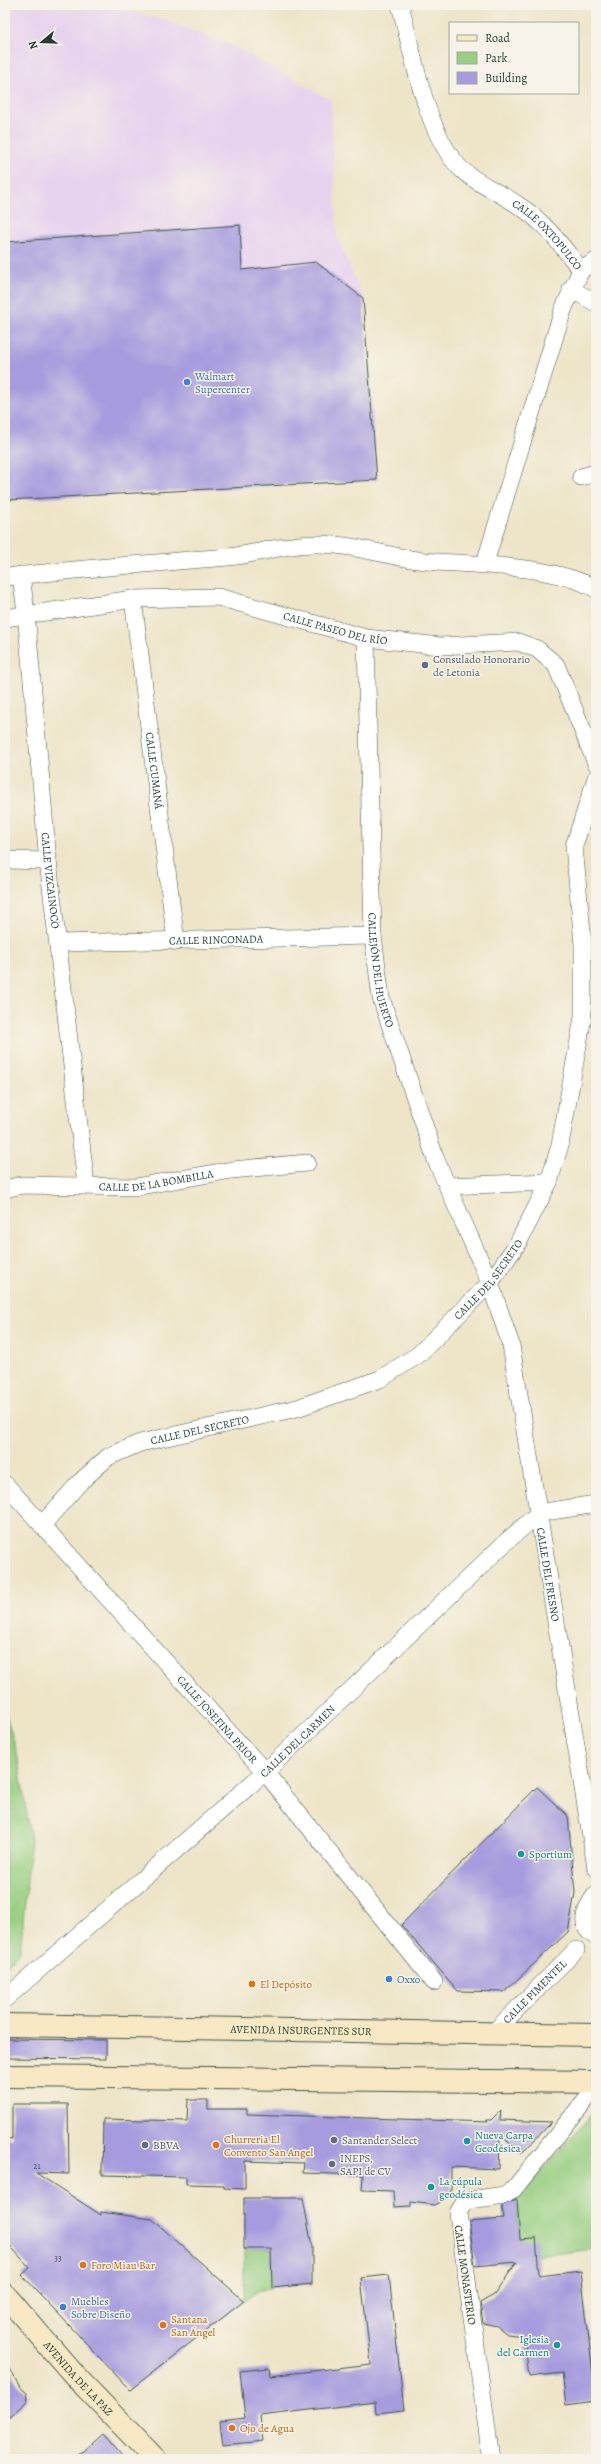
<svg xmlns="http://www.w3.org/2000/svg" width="601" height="2464" font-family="Alegreya,serif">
<rect width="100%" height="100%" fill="#f7f3e8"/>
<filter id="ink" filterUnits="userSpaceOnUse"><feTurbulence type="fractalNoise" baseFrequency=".025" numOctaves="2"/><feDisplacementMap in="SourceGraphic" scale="8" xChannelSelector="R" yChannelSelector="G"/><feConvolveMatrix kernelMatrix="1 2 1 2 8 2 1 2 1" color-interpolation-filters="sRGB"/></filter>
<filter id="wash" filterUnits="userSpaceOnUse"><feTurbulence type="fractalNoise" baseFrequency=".012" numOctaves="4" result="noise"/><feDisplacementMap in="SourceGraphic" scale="16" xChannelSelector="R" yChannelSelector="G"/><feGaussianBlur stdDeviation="0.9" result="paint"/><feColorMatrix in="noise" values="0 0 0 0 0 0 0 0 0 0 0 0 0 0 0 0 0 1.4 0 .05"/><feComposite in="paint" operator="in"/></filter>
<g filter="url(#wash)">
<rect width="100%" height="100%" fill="#eee5c8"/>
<polygon fill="#e7d2ef" points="5,5 102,5 165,20 229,44 331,100 337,237 363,298 377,480 5,500"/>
<g fill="#98cf82" stroke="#5c865b">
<polygon points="5,1711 17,1753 31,1840 20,1952 5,1967"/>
<polygon points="596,2109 596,2249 537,2256 520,2240 517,2200"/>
<polygon points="244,2249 271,2249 272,2288 260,2289 244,2301"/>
</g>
<g id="blocks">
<g fill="#a69bde">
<polygon points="240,225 242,270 316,262 363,298 377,480 7,500 5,465 5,242"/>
<polygon points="537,1787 568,1816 575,1893 568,1932 504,1992 458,1991 401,1925"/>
<polygon points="5,2039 106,2040 106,2059 5,2058"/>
<polygon points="188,2100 208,2100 208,2109 247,2109 247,2114 488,2122 486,2120 491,2120 501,2110 500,2120 552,2122 521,2154 500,2134 499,2169 451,2167 451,2190 444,2200 434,2205 411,2202 411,2206 394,2207 393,2191 362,2190 363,2175 303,2173 304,2163 245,2161 245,2189 224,2188 224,2185 186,2184 186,2177 102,2175 103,2119 187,2121"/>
<polygon points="12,2104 68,2104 69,2174 36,2173 101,2215 101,2212 152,2219 244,2301 130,2390 22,2275 30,2268 5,2240 5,2138 12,2139"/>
<polygon points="244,2198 303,2198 312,2247 312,2284 272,2288 271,2249 244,2249"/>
<polygon points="517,2200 520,2240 534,2239 536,2237 539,2276 581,2271 596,2401 566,2405 562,2373 529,2377 524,2336 507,2334 497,2326 483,2323 480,2303 494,2295 517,2262 475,2266 469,2222 504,2219 502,2205"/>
<polygon points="389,2275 404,2410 376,2413 375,2402 260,2416 263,2441 223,2445 220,2421 245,2418 240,2371 269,2368 270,2376 371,2364 361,2278"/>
<polygon points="5,2361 20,2387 27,2393 28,2398 26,2402 5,2421"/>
<polygon points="102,2434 124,2459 74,2459"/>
</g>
</g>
</g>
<g filter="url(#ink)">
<use href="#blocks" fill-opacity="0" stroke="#3e564a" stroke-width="1"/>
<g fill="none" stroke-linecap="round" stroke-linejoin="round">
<g stroke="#3e564a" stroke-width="18">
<g id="street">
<path id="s1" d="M400,5C413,53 425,130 459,167C475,183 499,192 518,205C544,221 562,246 581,270"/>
<polyline points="571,289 596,303"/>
<polyline points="581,477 596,473"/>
<polyline points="485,563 563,310 581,270 596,261"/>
<path id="s2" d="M21,575L26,613L48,861L86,1185"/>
<path d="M5,577C79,569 153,563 228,557C257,554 286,544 314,544C356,543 395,560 437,562C483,565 555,566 596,589"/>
<path id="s3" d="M133,599L176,942"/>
<path id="s4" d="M5,618L133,599L218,597L366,638L440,646L518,642L537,649L556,665L596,763"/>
<path id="s5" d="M366,638L373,936L381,998L436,1160L490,1283L511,1345L596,1868"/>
<polyline points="5,860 48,861"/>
<path id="s6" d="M58,943L373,936"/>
<polyline points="448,1186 549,1182"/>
<path id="s7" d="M5,1189L22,1185L135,1187L232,1170L307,1163"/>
<path id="s8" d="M5,1484L265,1772L434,1982"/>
<path id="s9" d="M42,1525L80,1482L108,1457L140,1443L297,1408L380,1379L418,1355L490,1283L518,1243L549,1182L560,1145L583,1017V944L574,846L596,778"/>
<path d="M596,1894C587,1906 576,1928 596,1936"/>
<path id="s10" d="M5,1999L265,1772L507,1541L539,1513L596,1504"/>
<path id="s11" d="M492,2034L576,1950"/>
<polyline points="491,2459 458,2213 464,2203 470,2200 505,2195 513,2190 596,2087"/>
</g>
</g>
<g stroke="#3e564a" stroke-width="24">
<g id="secondary">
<path id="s12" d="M5,2025L596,2035"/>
<polyline points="5,2076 596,2082"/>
<path id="s13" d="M5,2295L76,2377L155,2459"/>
</g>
</g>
<use href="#street" stroke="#fff" stroke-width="17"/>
<use href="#secondary" stroke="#f8e8c3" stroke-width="22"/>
</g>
</g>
<g fill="#3f7fe0" stroke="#f7f3e8" stroke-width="1.5">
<circle cx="187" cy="382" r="4"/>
<circle cx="389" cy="1979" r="4"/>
<circle cx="63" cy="2307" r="4"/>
</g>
<g fill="#5c6f8a" stroke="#f7f3e8" stroke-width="1.5">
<circle cx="425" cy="665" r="4"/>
<circle cx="334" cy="2140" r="4"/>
<circle cx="145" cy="2145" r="4"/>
<circle cx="332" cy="2164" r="4"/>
</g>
<g fill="#0f9aa8" stroke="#f7f3e8" stroke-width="1.5">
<circle cx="521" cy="1854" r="4"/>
<circle cx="467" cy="2141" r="4"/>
<circle cx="431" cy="2187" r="4"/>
<circle cx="557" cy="2345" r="4"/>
</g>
<g fill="#e8710a" stroke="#f7f3e8" stroke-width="1.5">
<circle cx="252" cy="1984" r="4"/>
<circle cx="216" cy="2145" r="4"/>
<circle cx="83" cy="2265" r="4"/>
<circle cx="163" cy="2325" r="4"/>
<circle cx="232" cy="2428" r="4"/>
</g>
<g text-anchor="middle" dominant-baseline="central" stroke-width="3" stroke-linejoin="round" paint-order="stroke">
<g font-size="9" fill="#41545e">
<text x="37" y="2166">21</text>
<text x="58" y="2258">33</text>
</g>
<g font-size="11" fill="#1f3d34" stroke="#f7f3e8">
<text stroke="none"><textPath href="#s1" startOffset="286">CALLE OXTOPULCO</textPath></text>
<text stroke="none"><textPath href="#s4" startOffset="336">CALLE PASEO DEL RÍO</textPath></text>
<text stroke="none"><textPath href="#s3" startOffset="173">CALLE CUMANÁ</textPath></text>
<text stroke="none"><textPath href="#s2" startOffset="307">CALLE VIZCAINOCO</textPath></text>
<text stroke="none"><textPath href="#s6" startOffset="158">CALLE RINCONADA</textPath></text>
<text stroke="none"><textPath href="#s5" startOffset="333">CALLEJÓN DEL HUERTO</textPath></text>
<text stroke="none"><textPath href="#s7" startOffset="152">CALLE DE LA BOMBILLA</textPath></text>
<text stroke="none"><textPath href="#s9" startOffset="527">CALLE DEL SECRETO</textPath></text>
<text stroke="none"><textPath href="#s9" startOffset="191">CALLE DEL SECRETO</textPath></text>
<text stroke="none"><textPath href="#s5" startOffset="964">CALLE DEL FRESNO</textPath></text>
<text stroke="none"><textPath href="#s8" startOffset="317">CALLE JOSEFINA PRIOR</textPath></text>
<text stroke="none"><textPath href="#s10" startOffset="390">CALLE DEL CARMEN</textPath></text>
<text stroke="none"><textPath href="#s11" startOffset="60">CALLE PIMENTEL</textPath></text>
<text stroke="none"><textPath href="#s12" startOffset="296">AVENIDA INSURGENTES SUR</textPath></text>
<text transform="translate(465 2275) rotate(82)">CALLE MONASTERIO</text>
<text stroke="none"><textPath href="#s13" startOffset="111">AVENIDA DE LA PAZ</textPath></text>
</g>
<g font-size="11" fill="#366cbe" stroke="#f7f3e8" text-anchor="start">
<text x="195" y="376">Walmart<tspan x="195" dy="13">Supercenter</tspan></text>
<text x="397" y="1979">Oxxo</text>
<text x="71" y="2301">Muebles<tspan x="71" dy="13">Sobre Diseño</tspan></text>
</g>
<g font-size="11" fill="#4e5e75" stroke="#f7f3e8" text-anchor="start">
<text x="433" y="659">Consulado Honorario<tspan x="433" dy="13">de Letonia</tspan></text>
<text x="342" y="2140">Santander Select</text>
<text x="153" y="2145">BBVA</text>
<text x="340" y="2158">INEPS,<tspan x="340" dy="13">SAPI de CV</tspan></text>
</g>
<g font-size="11" fill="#0d838f" stroke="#f7f3e8" text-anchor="start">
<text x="529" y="1854">Sportium</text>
<text x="475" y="2135">Nueva Carpa<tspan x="475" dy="13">Geodésica</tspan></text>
<text x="439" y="2181">La cúpula<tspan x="439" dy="13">geodésica</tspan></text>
<text x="549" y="2339" text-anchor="end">Iglesia<tspan x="549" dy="13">del Carmen</tspan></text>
</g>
<g font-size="11" fill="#c56008" stroke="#f7f3e8" text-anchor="start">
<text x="260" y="1984">El Depósito</text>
<text x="224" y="2139">Churreria El<tspan x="224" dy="13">Convento San Angel</tspan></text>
<text x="91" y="2265">Foro Miau Bar</text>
<text x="171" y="2319">Santana<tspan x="171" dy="13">San Ángel</tspan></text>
<text x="240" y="2428">Ojo de Agua</text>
</g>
</g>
<rect width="601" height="2464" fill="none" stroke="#f7f3e8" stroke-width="20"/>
<rect x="449" y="22" width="130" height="72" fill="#f7f3e8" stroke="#a1aaa0"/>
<rect x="457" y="35" width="20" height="6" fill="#f8e8c3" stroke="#a1aaa0"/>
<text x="485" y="42" font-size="12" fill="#1f3d34">Road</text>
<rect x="457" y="52" width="20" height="12" fill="#98cf82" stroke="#a1aaa0"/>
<text x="485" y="62" font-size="12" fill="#1f3d34">Park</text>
<rect x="457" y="72" width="20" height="12" fill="#a69bde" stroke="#a1aaa0"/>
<text x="485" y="82" font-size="12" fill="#1f3d34">Building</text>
<g transform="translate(42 42) rotate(251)" stroke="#f7f3e8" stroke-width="3" paint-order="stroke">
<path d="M0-3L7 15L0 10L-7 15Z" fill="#1f3d34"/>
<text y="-6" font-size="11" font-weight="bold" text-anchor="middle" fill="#1f3d34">N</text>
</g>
</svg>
